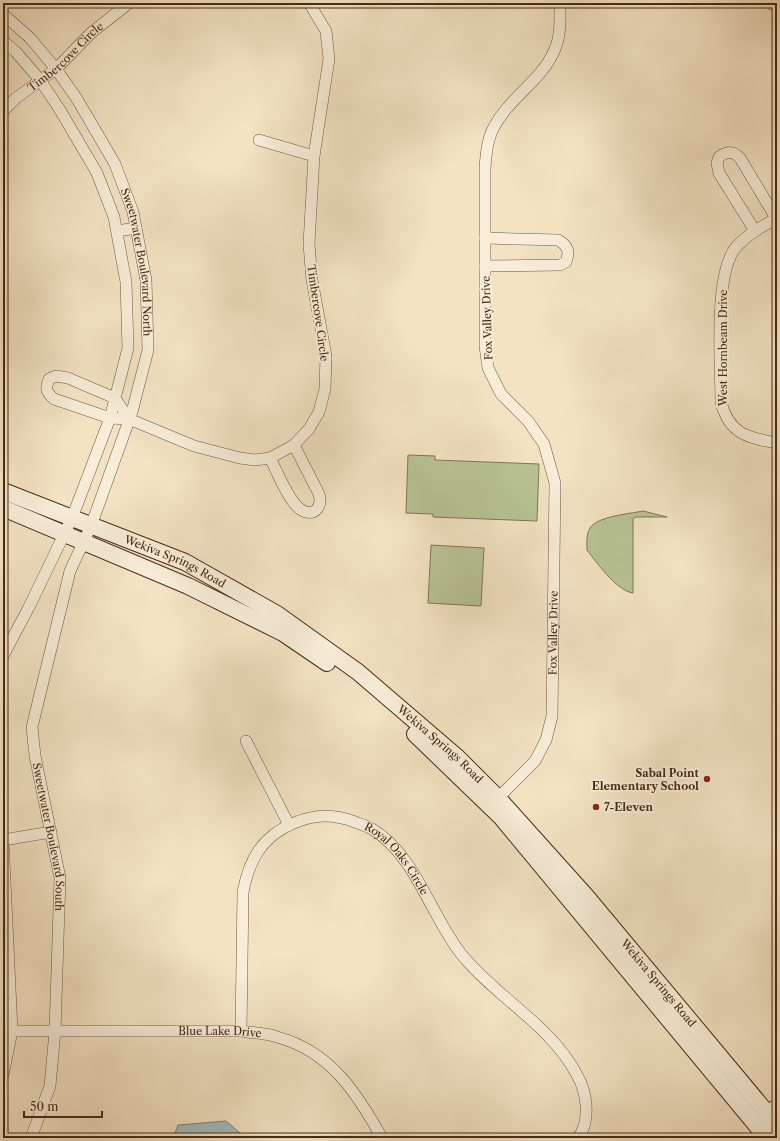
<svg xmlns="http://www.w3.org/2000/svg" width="780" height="1141" font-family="'Libre Caslon Text',serif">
<rect width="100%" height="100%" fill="#f3e3c3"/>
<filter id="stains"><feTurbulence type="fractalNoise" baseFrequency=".005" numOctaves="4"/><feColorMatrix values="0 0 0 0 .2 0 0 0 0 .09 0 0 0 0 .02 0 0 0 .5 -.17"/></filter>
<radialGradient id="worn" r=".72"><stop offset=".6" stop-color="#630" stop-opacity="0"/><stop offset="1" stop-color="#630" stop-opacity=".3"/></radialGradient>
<g fill="#b8c495" stroke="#807754">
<polygon points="408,455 435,456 435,460 539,464 537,521 433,517 433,514 406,513"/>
<path d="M643,511L667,517H636L633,519V593C617,591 596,562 587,550C587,542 586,535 590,528C598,516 629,514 643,511Z"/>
<polygon points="431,545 484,548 481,606 428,603"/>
</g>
<polygon fill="#a1bbbe" stroke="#7d817a" points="226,1121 246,1138 173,1138 178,1125"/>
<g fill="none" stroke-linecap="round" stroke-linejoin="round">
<g stroke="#72583f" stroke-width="12">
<g id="minor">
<polyline points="770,3 777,7"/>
<path id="s1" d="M3,14L30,38L56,69L77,99L115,164L133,212L146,280L148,350L132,412L91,526L70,571L32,727L35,756L60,878L55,1031L50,1086L31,1138"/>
<polyline points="3,41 16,52 40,80 60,110 97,173 114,217 126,282 128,348 110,418 72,518 29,607 3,656"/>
<path id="s2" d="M3,111L16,98L56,69L91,33L129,3"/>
<polyline points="259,140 314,156"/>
<path d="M777,218C763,226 748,234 737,246C713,272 721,366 721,402C729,434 748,438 777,443"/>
<polyline points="117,231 136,228"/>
<path d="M755,231L719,173L717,163L719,157C728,151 733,151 740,158L776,218"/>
<path d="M485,238L558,240C568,246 570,251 566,262L560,265L485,266"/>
<path d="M129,419L115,398L68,378L56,376L49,379C45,389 46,392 54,399L110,418L129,419L194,446L240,458L255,460L270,458L294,445L309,429L319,412L325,389L326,356L312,280L309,244L314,156L329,59L326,31L309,3"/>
<path d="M270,458C277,471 288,500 300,509C313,518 323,508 319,494L294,445"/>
<polyline points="246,741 289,825"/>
<path id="s3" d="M493,803L535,761L546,740L552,716L555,483L544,444L528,421L501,394L488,368L485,346V168C486,155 487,141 493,129C508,98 542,81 555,49C561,35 560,18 560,3"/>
<polyline points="3,839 12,1031 3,1075"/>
<polyline points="3,840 51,832"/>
<path id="s4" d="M12,1031H241C253,1033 266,1033 277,1037C330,1051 357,1093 382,1138"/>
<path id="s5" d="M241,1031L243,892C249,860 262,836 294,823C315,814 333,814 355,822C360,824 367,826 372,829C416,855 431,917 462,955C497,998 551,1025 577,1075C587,1092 591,1121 578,1138"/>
</g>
</g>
<g stroke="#72583f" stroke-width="16">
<polyline id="tertiary" points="777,1106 767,1114 762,1131 777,1132"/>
</g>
<g stroke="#472a13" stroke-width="18">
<g id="secondary">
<path id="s6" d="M3,491L185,562L277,614L358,672L457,757L498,798L586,896L777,1125"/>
<polyline points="3,508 188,586 283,633 327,663"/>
<polyline points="415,734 501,817 767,1138"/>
</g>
</g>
<use href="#minor" stroke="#f7edd8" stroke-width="11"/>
<use href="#tertiary" stroke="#f7edd8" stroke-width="14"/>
<use href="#secondary" stroke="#f7edd8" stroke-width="16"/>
</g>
<g fill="#8f2418" stroke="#f7edd8" stroke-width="1.5">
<circle cx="707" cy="779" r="4"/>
<circle cx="596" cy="807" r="4"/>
</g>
<g text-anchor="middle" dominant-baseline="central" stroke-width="4" stroke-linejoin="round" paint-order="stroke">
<g font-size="11" fill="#472a13" stroke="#f7edd8">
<text stroke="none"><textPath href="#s2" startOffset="83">Timbercove Circle</textPath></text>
<text stroke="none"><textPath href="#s1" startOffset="290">Sweetwater Boulevard North</textPath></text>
<text transform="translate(318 313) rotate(82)">Timbercove Circle</text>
<text transform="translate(487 318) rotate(-92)">Fox Valley Drive</text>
<text transform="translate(723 348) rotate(-90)">West Hornbeam Drive</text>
<text stroke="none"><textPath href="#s6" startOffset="186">Wekiva Springs Road</textPath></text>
<text stroke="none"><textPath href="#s3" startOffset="191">Fox Valley Drive</textPath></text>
<text stroke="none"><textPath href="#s6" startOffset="510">Wekiva Springs Road</textPath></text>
<text stroke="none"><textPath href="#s1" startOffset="886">Sweetwater Boulevard South</textPath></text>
<text stroke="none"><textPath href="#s5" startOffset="349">Royal Oaks Circle</textPath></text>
<text stroke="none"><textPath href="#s6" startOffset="834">Wekiva Springs Road</textPath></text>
<text stroke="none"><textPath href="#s4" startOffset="208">Blue Lake Drive</textPath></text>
</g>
<g font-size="11" font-weight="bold" fill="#472a13" stroke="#f7edd8" text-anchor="end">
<text x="699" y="773">Sabal Point<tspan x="699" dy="13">Elementary School</tspan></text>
<text x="604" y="807" text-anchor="start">7-Eleven</text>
</g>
</g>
<rect width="780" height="1141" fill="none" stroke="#f3e3c3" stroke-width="16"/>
<rect x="4" y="4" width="772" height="1133" fill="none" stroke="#472a13" stroke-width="2"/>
<rect x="8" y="8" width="764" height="1125" fill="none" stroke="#472a13"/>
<path d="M24 1111v6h78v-6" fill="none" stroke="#472a13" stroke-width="2"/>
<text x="30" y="1111" font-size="12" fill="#472a13" stroke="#f7edd8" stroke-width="3" paint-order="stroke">50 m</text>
<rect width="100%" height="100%" filter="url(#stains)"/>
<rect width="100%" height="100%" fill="url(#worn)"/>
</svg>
